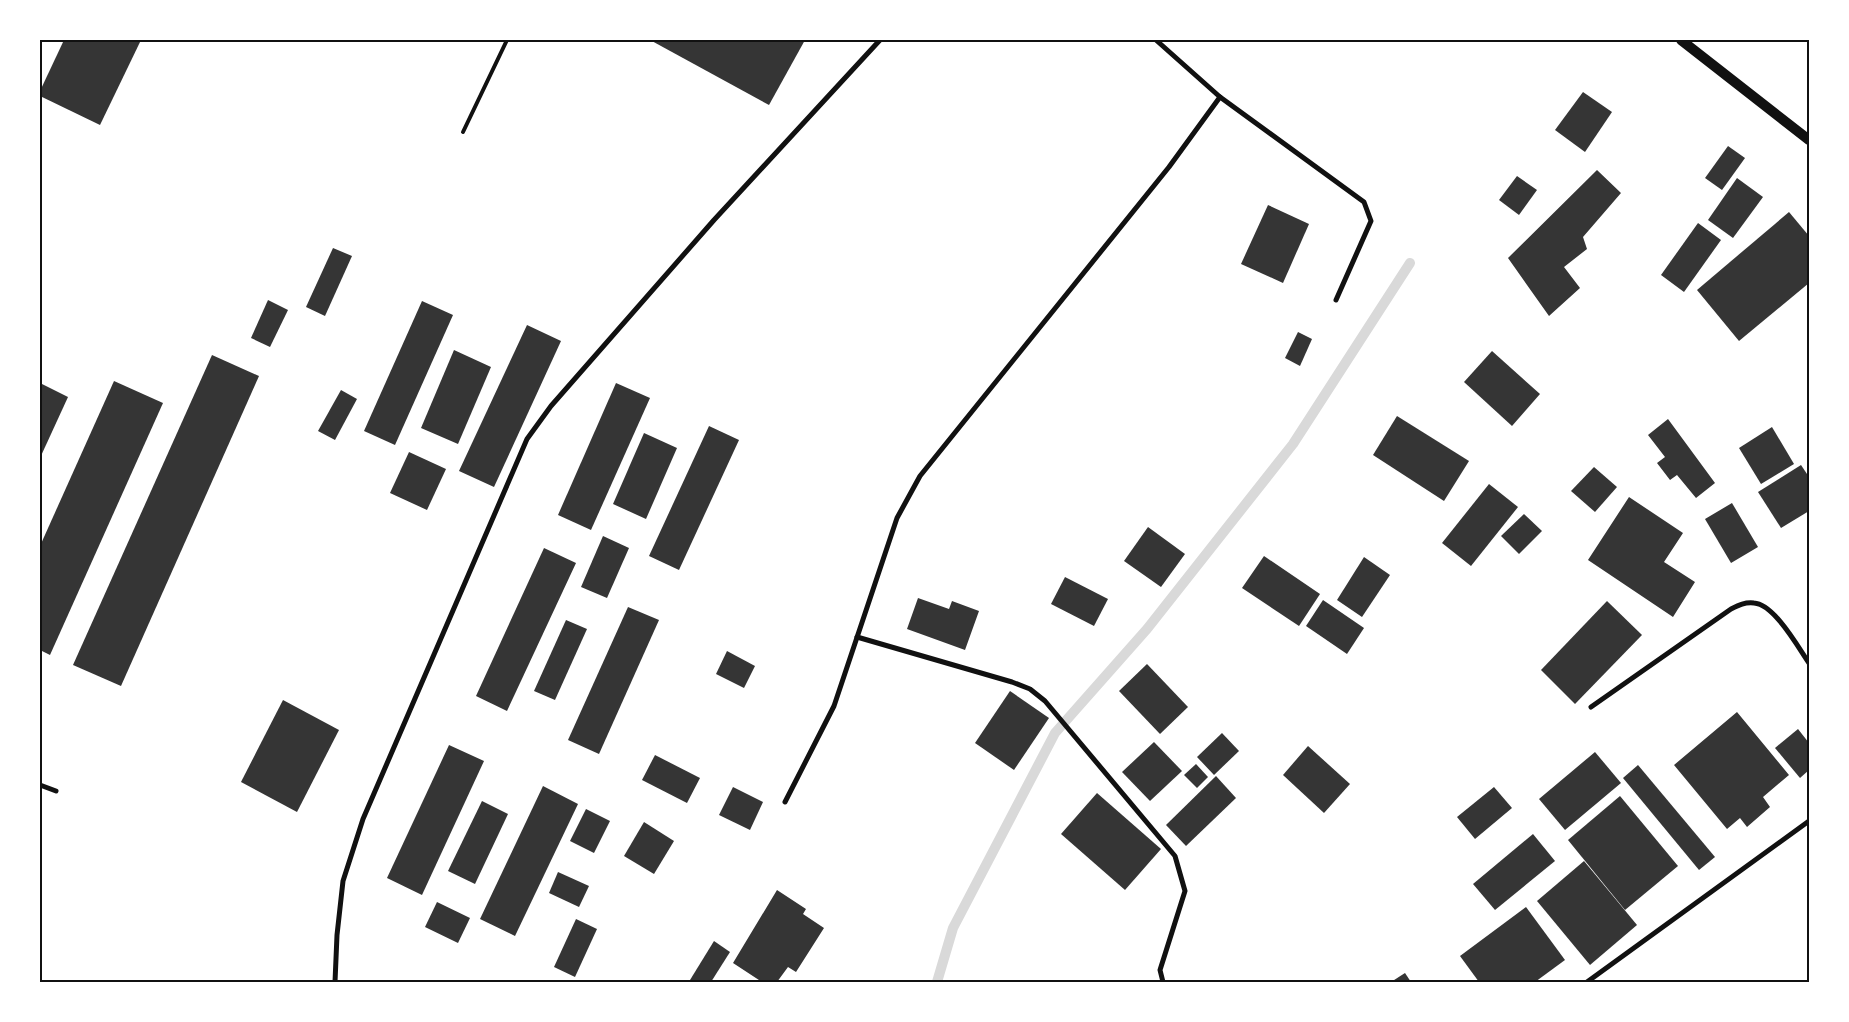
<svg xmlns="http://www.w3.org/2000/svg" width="1849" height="1022" font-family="Mulish,sans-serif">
<rect width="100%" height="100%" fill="#fff"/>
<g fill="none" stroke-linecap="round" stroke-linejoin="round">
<polyline stroke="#d9d9d9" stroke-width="10" points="937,982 953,928 1055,733 1147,629 1293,444 1410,263"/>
</g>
<g fill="#353535">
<polygon points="64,40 141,40 100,125 40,96 40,91"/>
<polygon points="650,40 805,40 769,105"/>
<polygon points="1583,92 1612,112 1585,152 1555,130"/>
<polygon points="1728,146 1745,158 1722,190 1705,178"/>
<polygon points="1597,170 1621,193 1583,237 1587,249 1564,267 1580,288 1549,316 1508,258"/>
<polygon points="1517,176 1537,190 1519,215 1499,200"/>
<polygon points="1737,178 1763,197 1733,238 1708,220"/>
<polygon points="1268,205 1309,224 1283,283 1241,264"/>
<polygon points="1789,212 1809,236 1809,283 1739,341 1697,290"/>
<polygon points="1698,223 1721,240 1684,292 1661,275"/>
<polygon points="333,248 352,256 325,316 306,307"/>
<polygon points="268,300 288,310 270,347 251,338"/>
<polygon points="422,301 453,315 395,445 364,431"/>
<polygon points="527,325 561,341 494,487 459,471"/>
<polygon points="1298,332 1312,339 1300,366 1285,358"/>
<polygon points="454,350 491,367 458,444 421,428"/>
<polygon points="1492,351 1540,394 1512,426 1464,382"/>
<polygon points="212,355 259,376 121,686 73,665"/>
<polygon points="114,381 163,403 50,655 40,650 40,546"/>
<polygon points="40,383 68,397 40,458"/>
<polygon points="616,383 650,398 591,530 558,515"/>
<polygon points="341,390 357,399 335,440 318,431"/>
<polygon points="1397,416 1469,461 1444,501 1373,455"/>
<polygon points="1668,419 1715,483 1696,498 1677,475 1670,480 1657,463 1665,457 1648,435"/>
<polygon points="709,426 739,440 679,570 649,556"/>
<polygon points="1772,427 1794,464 1761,484 1739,448"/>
<polygon points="644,433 677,448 646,519 613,504"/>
<polygon points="409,452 446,469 427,510 390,493"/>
<polygon points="1801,465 1809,477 1809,511 1781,528 1758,492"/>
<polygon points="1594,467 1617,487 1595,512 1571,491"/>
<polygon points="1489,484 1518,507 1471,566 1442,543"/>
<polygon points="1629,497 1683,533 1664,562 1695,582 1673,617 1588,560"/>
<polygon points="1732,503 1758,547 1731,563 1705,519"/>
<polygon points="1524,514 1542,531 1519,554 1501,536"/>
<polygon points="1148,527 1185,554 1161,587 1124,561"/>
<polygon points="603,536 629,548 607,598 581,587"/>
<polygon points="544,548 576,563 507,711 476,696"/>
<polygon points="1264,556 1320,594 1299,626 1242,588"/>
<polygon points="1364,557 1390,575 1362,617 1337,600"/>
<polygon points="1065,577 1108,599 1094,626 1051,604"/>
<polygon points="918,598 949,609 952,601 979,611 965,650 907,629"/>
<polygon points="1323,600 1364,628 1347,654 1306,626"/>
<polygon points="1607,601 1642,635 1575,704 1541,670"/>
<polygon points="628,607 659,620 599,754 568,740"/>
<polygon points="566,620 587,629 555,700 534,691"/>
<polygon points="727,651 755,666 744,688 716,674"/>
<polygon points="1147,664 1188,707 1160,734 1119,691"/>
<polygon points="1010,691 1049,718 1014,770 975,743"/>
<polygon points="283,700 339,730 297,812 241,782"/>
<polygon points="1737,712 1789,775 1763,797 1770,807 1747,827 1740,818 1727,829 1674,765"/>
<polygon points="1798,729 1809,743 1809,770 1800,778 1775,748"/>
<polygon points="1222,733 1239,751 1214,775 1197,757"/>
<polygon points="1154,742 1182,771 1150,801 1122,772"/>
<polygon points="449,745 484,761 422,895 387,878"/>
<polygon points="1308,746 1350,784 1324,813 1283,775"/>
<polygon points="1595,752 1621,783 1565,830 1539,799"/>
<polygon points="655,755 700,778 687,803 642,780"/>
<polygon points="1196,764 1208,777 1197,788 1184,775"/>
<polygon points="1638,765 1715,857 1699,870 1623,778"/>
<polygon points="1216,776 1236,798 1186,846 1166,825"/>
<polygon points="543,786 578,804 515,936 480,919"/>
<polygon points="733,787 763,802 750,830 719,815"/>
<polygon points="1494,787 1512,808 1475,839 1457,817"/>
<polygon points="1097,793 1161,849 1125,890 1061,834"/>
<polygon points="1620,796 1678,866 1625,910 1568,840"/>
<polygon points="482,801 508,814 475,884 448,871"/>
<polygon points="586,809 610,821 594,853 570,841"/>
<polygon points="644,822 674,841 654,874 624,856"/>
<polygon points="1533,834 1555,861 1495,910 1473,884"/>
<polygon points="1584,861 1637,925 1590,965 1537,901"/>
<polygon points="558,872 589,886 579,907 549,893"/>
<polygon points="777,890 806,909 803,914 824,928 796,972 788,967 777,982 762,982 733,963"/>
<polygon points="437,902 470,918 458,943 425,927"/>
<polygon points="1526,907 1565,960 1535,982 1479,982 1460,956"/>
<polygon points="576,919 597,929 575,977 554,967"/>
<polygon points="714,941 730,952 711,982 693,982 690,980"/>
<polygon points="1405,973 1411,982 1391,982"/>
</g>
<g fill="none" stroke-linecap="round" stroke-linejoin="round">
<polyline stroke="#111" stroke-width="4" points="463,132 507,40"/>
<g stroke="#111" stroke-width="5">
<polyline points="1156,40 1220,97 1364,202 1371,221 1336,300"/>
<polyline points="857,637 1012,682 1030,689 1045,701 1175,856 1185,891 1160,970 1163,982"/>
<path d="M1591,707L1731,609C1739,605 1745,602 1754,603C1774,604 1798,647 1809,663"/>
<polyline points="40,785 56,791"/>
<polyline points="785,802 834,706 897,518 920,476 1169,167 1220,97"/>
<polyline points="335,982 337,935 343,881 363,819 527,439 551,406 714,220 880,40"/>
<polyline points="1587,982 1809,821"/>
</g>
<polyline stroke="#111" stroke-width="10" points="1681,40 1809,140"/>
</g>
<rect width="1849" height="1022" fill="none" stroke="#ffffff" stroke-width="82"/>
<rect x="41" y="41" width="1767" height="940" fill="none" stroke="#111" stroke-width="2"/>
</svg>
